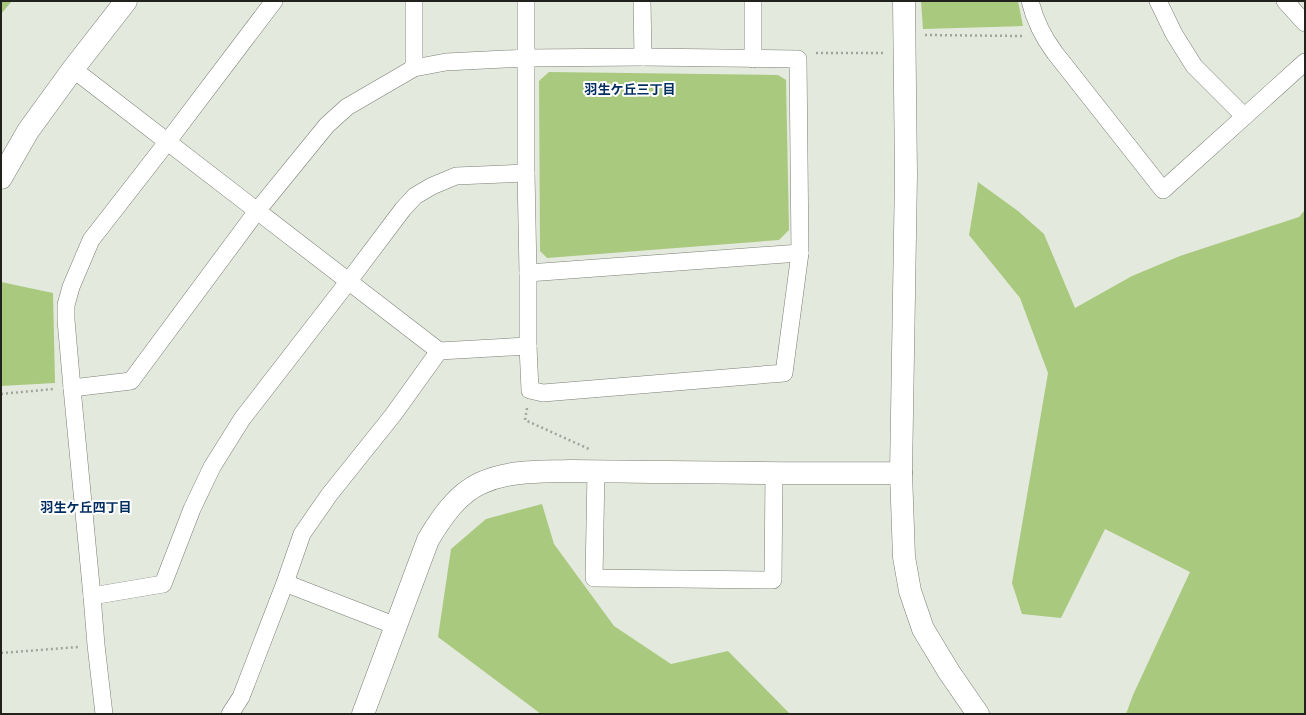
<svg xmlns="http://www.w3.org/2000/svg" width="1306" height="715" font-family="'PT Sans','Noto Sans JP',sans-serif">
<rect width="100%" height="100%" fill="#e4e9de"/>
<g fill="#a9c97e">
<polygon points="1,1 12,1 1,14"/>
<polygon points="921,1 1018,1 1023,26 923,29"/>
<polygon points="549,72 778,75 786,80 789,230 779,240 547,258 540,251 539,81"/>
<polygon points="978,182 1018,211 1044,234 1075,308 1132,276 1180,256 1299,217 1305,210 1305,714 1126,714 1133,695 1190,572 1105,529 1061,618 1022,614 1012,583 1048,373 1020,298 969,235"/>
<polygon points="1,282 53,293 55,383 1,386"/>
<polygon points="542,504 554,544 614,626 671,664 728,651 790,714 541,714 438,637 451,549 486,519"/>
</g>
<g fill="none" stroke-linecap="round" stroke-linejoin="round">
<g stroke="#7a7f75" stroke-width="18">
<g id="street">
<polyline points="414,1 414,68"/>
<polyline points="642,1 643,57"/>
<path d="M1030,1C1035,21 1043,37 1055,53L1163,190L1305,62"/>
<polyline points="1158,1 1174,34 1194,66 1244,116"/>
<polyline points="1285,1 1305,23"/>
<polyline points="753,59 753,1"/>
<polyline points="73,69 439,351 528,346"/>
<polyline points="528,273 800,253"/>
<polyline points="72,388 131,381 257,211 327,125 347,107 414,68 446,62 527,58 643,57 798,59 800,253 784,373 543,393 530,390 528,346 528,273 526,173 526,1"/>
<polyline points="596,471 594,578 773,580 774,474"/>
<polyline points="285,583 396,626"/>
<polyline points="92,596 163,584 192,509 212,467 242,419 348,282 403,209 415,196 432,186 456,176 526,173"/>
<polyline points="104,714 96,645 92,596 72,388 66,320 66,305 71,287 91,240 168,141 274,1"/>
<polyline points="230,714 241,697 285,583 302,534 329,495 393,415 439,351"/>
</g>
</g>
<g stroke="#7a7f75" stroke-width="23">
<g id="secondary">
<polyline points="904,1 906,175 901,473 904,557 910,591 923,629 949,672 978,714"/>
<polyline points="1,178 28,131 73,69 126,1"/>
<path d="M363,714L428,540C441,518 457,494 481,483C511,470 539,472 570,471C603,471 635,472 667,472C745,473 823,474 901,473"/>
</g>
</g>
<g stroke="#a0a49b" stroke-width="2.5" stroke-dasharray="2 3" stroke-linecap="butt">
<polyline points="925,35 1022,36"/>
<polyline points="816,53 883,53"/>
<polyline points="1,394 53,389"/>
<polyline points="527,408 525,420 589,449"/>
<polyline points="1,653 78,647"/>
</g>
<use href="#street" stroke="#fff" stroke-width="17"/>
<use href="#secondary" stroke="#fff" stroke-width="22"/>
</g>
<g text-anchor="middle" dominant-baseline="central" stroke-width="4" stroke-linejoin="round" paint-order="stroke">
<g font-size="13" font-weight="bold" fill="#002d5f" stroke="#fff">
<text x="630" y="89">羽生ケ丘三丁目</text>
<text x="86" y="507">羽生ケ丘四丁目</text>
</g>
</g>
<rect width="1306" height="715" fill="none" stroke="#21221e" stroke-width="4"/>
</svg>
